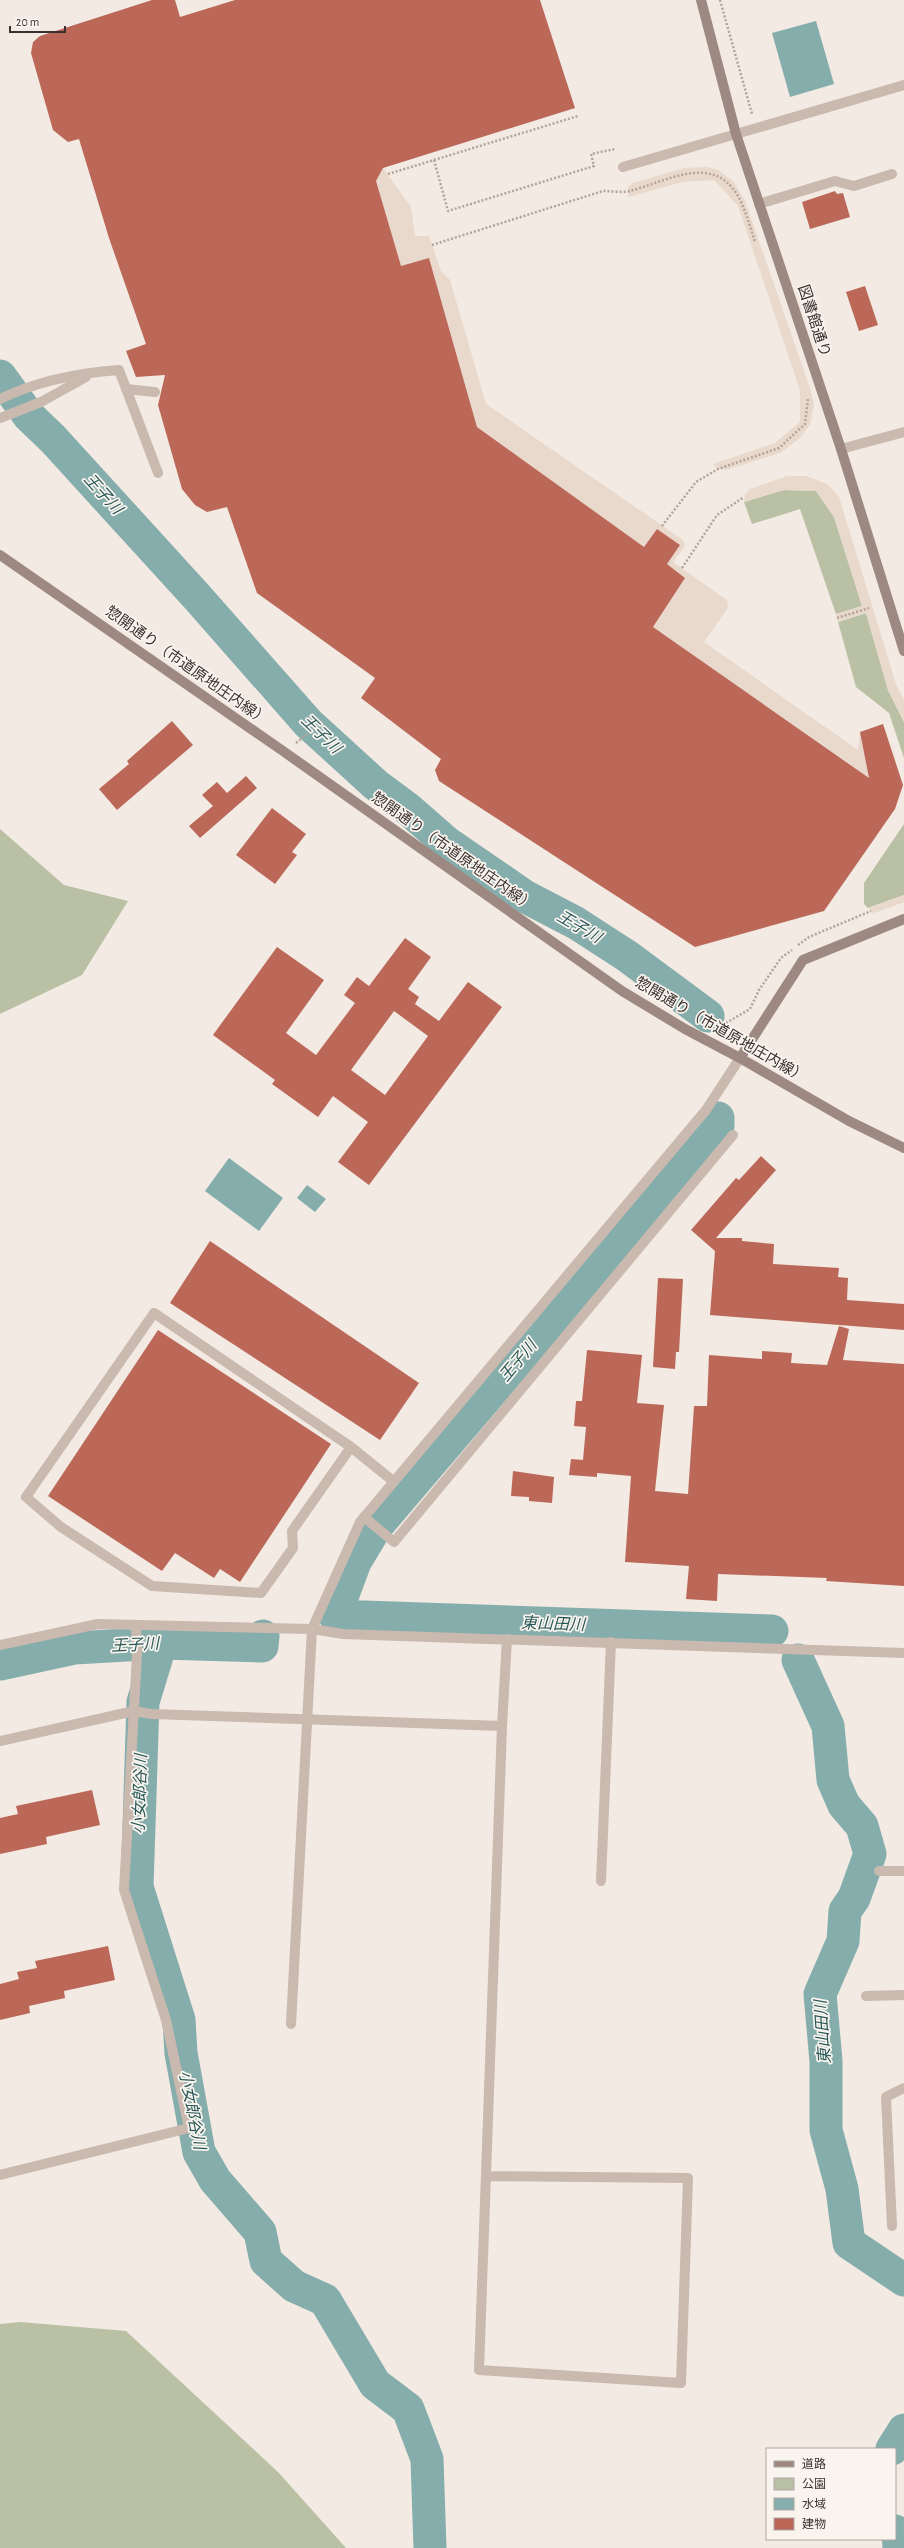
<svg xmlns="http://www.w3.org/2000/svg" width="904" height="2548" font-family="'Alegreya Sans','Noto Sans JP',sans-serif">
<rect width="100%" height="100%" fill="#f2eae3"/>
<g fill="#b9c0a4">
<polygon points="784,490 816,491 834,517 862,606 836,614 800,509 752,524 744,502"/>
<polygon points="866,613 888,690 904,722 904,758 889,713 856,687 838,622"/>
<polygon points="904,824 904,895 868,908 864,904 864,883"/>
<polygon points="0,829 64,885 128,901 82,975 0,1014"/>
<polygon points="20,2322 126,2331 278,2472 346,2548 0,2548 0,2324"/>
</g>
<g fill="#e8d9cc">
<polygon points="708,167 718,170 733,181 745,201 810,388 814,405 810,425 799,439 780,453 726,470 718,469 713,464 775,443 800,422 800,390 738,206 714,180 682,182 629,197 628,192 628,187 633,183 684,168"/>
<polygon points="383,168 411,207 415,236 429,236 441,271 450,280 486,404 683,540 685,546 673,562 727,600 728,608 704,642 858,750 860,732 873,796 853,780 857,769 653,627 685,578 667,564 680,545 657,529 644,547 477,427 429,258 401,266 369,194"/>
<polygon points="787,476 806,476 827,484 839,497 896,684 904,700 904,722 888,690 866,613 838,622 836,614 862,606 834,517 816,491 784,490 744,502 745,494 750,489"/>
<polygon points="904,895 904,902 880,911 873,913 868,908"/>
</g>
<g fill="#84adab">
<polygon points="816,21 834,84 790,97 772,33"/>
<polygon points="229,1158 283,1198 259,1231 205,1191"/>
<polygon points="307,1185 326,1199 315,1212 297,1198"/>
</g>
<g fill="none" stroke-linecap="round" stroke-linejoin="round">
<g stroke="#84adab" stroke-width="33">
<polyline points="0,376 29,416 53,439 198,598 308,723 376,785 407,808 446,842 526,897 576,923 627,956 708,1016"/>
<polyline points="718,1118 718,1126 376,1527 355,1562 335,1616 772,1631"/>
<polyline points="161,1643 143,1702 137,1887 179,2020 181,2053 199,2152 215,2180 260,2232 266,2261 294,2286 325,2300 375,2384 408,2409 427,2459 430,2548"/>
<polyline points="798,1660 828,1726 833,1780 844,1805 862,1826 870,1854 854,1898 845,1911 843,1941 820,1994 826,2061 826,2130 842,2189 849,2243 904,2280"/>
<polyline points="0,1664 74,1648 161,1643 262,1646 263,1636"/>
<polyline points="892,2449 904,2430"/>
<polyline points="895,2531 898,2533 899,2548"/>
</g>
</g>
<g fill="#bb6858" fill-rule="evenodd">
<polygon points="152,0 175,0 180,17 235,0 540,0 575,108 383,168 376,181 401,266 429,258 477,427 644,547 657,529 680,545 667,564 685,578 653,627 869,778 860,732 883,724 903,785 895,809 824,911 695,947 439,781 435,770 441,759 361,698 375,678 257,593 227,507 207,512 195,505 182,489 158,405 165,375 136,377 126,351 146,344 109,238 79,139 68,142 53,130 31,53 33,42 40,36"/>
<polygon points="835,191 837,194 843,193 850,217 810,229 802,202"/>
<polygon points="865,286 878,325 859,331 846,292"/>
<polygon points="172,721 193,745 117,810 99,789 129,764 127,761"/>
<polygon points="246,776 257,788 200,838 189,826 213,806 202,795 217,782 227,793"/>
<polygon points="272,808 306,834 292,852 297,855 275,884 236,855"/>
<path d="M405,938L431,957L408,989L419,997L415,1004L439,1021L468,982L502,1007L369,1185L338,1162L368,1122L333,1096L318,1117L272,1084L275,1080L213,1035L277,947L324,980L286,1033L316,1055L355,1003L344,995L357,977L369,986ZM394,1011L428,1036L385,1095L351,1070Z"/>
<polygon points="761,1156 776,1170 716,1238 742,1238 742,1241 774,1244 773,1264 839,1268 838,1277 848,1278 847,1300 904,1304 904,1330 710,1315 715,1251 691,1230 736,1178 739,1180"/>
<polygon points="210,1241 419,1383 380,1440 170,1303"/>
<polygon points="658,1278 683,1279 679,1352 676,1352 675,1369 653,1367"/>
<polygon points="839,1326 849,1329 843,1360 904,1364 904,1586 826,1581 827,1578 718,1574 717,1601 686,1599 689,1566 625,1562 631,1476 597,1473 597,1477 569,1475 571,1459 583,1460 586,1427 574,1426 576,1401 582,1401 587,1350 642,1355 637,1403 664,1405 655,1491 688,1494 694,1406 707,1406 709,1355 762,1359 762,1351 792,1353 791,1363 827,1365"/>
<polygon points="158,1330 331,1444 240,1582 220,1569 214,1578 175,1553 162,1571 48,1496"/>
<polygon points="513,1471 554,1477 552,1503 529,1501 529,1497 511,1496"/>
<polygon points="92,1790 100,1825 46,1837 47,1844 0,1854 0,1818 18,1814 16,1806"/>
<polygon points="108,1946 115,1980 64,1991 65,1998 29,2006 30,2013 0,2020 0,1984 19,1979 17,1972 37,1968 35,1961"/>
</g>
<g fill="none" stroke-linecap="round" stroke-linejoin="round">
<g stroke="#b5a39a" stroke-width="2.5" stroke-dasharray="2 2" stroke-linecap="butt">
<polyline points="720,0 752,114"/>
<polyline points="434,160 578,116"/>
<polyline points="388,174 434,160 448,211 594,166 591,154 615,149"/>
<path d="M432,245L603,191C611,191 622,193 630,191C671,180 718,150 742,204C747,216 751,229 755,242"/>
<polyline points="662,526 696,482 718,469 779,448 805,424 808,398"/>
<polyline points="682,568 717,515 744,497"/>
<polyline points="837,618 869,608"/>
<polyline points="296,743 324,721"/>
<polyline points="798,945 809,937 871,911"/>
<polyline points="726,1023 750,1009 759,990 781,958 792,950"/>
</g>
<g stroke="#c9b9af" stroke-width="10">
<polyline points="126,389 155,392"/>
<path d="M0,399C37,381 78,373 119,370L158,473"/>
<polyline points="0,418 41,402 86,377"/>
<polyline points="351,1447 292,1531 293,1548 261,1593 152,1586 61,1527 26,1497 154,1313 351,1447 393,1481"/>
</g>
<g stroke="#c9b9af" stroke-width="10">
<polyline points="623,167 904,85"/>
<polyline points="759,204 835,181 854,186 892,174"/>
<polyline points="841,449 904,432"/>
<polyline points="364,1517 394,1542 733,1135"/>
<polyline points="0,1645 98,1624 312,1629 343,1634 904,1653"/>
<polyline points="0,1741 134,1711 151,1714 502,1726"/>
<polyline points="879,1871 904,1871"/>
<polyline points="601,1881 611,1642"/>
<polyline points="866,1996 904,1995"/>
<polyline points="291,2024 312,1629 360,1522 706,1110 740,1058"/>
<polyline points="0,2175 189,2128 166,2020 124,1890 137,1654 136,1625"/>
<polyline points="486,2176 688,2178 681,2383 479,2370 502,1726 507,1639"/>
<polyline points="892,2226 886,2097 904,2088"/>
</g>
<g stroke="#9d8981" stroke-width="10">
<polyline points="701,0 736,134 841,449 904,651"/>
<polyline points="0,555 283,751 622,991 685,1029 740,1058 849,1121 904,1148"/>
<polyline points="740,1058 803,960 904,919"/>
</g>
</g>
<g text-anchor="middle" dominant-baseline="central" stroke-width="3.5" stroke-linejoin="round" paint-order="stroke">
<g font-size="15" fill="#39302d" stroke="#faf4ef">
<text transform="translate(814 321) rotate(72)">図書館通り</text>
<text transform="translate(187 666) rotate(35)">惣開通り（市道原地庄内線）</text>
<text transform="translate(453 852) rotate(35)">惣開通り（市道原地庄内線）</text>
<text transform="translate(721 1030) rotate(30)">惣開通り（市道原地庄内線）</text>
</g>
<g font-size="16" font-style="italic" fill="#265757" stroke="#faf4ef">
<text transform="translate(103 494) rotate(48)">王子川</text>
<text transform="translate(321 734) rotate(44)">王子川</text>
<text transform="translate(579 927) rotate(30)">王子川</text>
<text transform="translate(518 1361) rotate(-50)">王子川</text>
<text transform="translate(553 1624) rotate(2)">東山田川</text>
<text transform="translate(135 1645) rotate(-3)">王子川</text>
<text transform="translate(140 1794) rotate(-88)">小女郎谷川</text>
<text transform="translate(823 2032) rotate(-94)">東山田川</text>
<text transform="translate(192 2110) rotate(79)">小女郎谷川</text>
</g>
</g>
<rect x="766" y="2448" width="130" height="92" fill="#faf4ef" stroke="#ada6a1"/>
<rect x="774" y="2461" width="20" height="6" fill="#9d8981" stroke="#ada6a1"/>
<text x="802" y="2468" font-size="12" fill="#39302d">道路</text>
<rect x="774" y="2478" width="20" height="12" fill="#b9c0a4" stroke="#ada6a1"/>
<text x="802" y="2488" font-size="12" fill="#39302d">公園</text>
<rect x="774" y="2498" width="20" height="12" fill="#84adab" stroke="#ada6a1"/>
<text x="802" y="2508" font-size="12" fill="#39302d">水域</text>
<rect x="774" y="2518" width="20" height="12" fill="#bb6858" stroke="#ada6a1"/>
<text x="802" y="2528" font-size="12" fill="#39302d">建物</text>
<path d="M10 26v6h55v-6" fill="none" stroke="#39302d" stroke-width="2"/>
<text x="16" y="26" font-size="12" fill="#39302d" stroke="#faf4ef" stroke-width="3" paint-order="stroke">20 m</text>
</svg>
